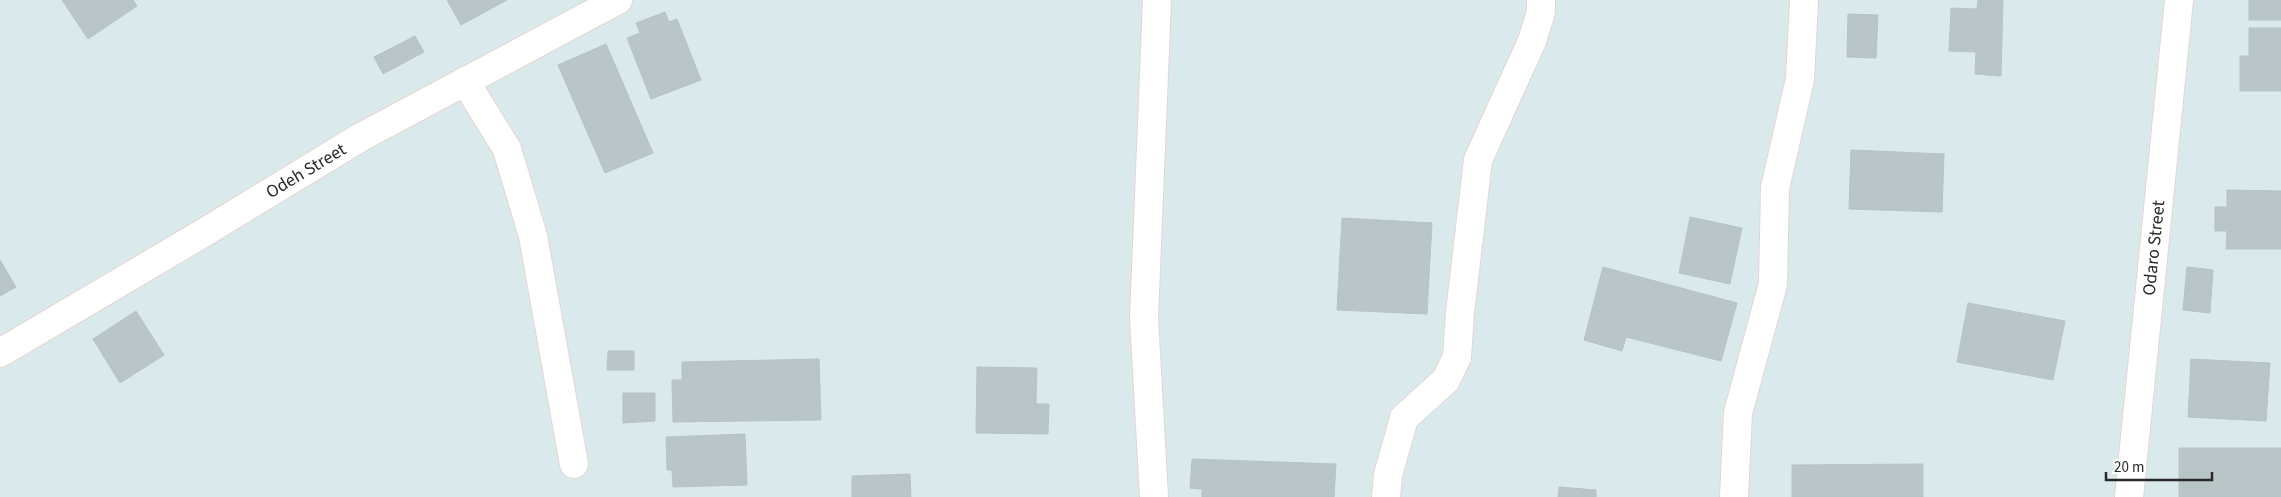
<svg xmlns="http://www.w3.org/2000/svg" width="2281" height="497" font-family="'Source Sans 3',sans-serif">
<rect width="100%" height="100%" fill="#daeaec"/>
<g fill="#bac5c7" stroke="#b4c4c7">
<polygon points="62,0 133,0 137,6 88,39"/>
<polygon points="447,0 507,0 461,25"/>
<polygon points="1978,0 2003,0 2001,76 1975,74 1976,52 1949,51 1951,8 1977,9"/>
<rect x="2249" y="0" width="32" height="20"/>
<polygon points="665,12 669,22 677,19 701,80 651,99 627,38 640,33 636,23"/>
<polygon points="1848,14 1878,15 1876,58 1847,57"/>
<polygon points="2249,28 2281,28 2281,91 2240,91 2240,56 2249,56"/>
<polygon points="415,36 424,52 383,74 374,57"/>
<polygon points="606,44 653,153 605,173 558,65"/>
<polygon points="1851,150 1944,154 1942,212 1849,209"/>
<polygon points="2227,190 2281,191 2281,249 2226,249 2227,231 2215,231 2215,207 2227,207"/>
<polygon points="1690,217 1742,228 1730,284 1679,273"/>
<polygon points="1342,218 1432,223 1427,314 1337,310"/>
<polygon points="0,260 16,287 0,296"/>
<polygon points="1603,267 1737,303 1721,361 1626,337 1622,351 1584,340"/>
<polygon points="2187,267 2213,270 2210,313 2183,310"/>
<polygon points="1968,303 2065,321 2053,380 1957,362"/>
<polygon points="136,311 164,355 120,383 93,339"/>
<polygon points="608,351 634,351 634,370 607,370"/>
<polygon points="819,359 821,420 673,422 672,380 682,380 682,362"/>
<polygon points="2191,359 2270,363 2266,421 2188,417"/>
<polygon points="977,367 1037,368 1036,404 1049,404 1048,434 976,433"/>
<polygon points="623,393 655,393 655,421 623,423"/>
<polygon points="745,434 747,485 673,487 672,470 667,470 666,437"/>
<rect x="2179" y="448" width="102" height="49"/>
<polygon points="1192,459 1336,464 1334,497 1202,497 1202,489 1190,488"/>
<polygon points="1923,464 1923,497 1792,497 1792,465"/>
<polygon points="910,474 911,497 852,497 852,476"/>
<polygon points="1559,487 1596,490 1596,497 1558,497"/>
</g>
<g fill="none" stroke-linecap="round" stroke-linejoin="round">
<g stroke="#e3d6d0" stroke-width="30">
<g id="street">
<polyline points="465,81 507,149 533,236 574,464"/>
<polyline points="0,353 205,232 361,137 618,0"/>
<polyline points="1154,497 1144,318 1157,0"/>
<polyline points="1386,497 1388,475 1404,418 1446,380 1457,357 1460,313 1478,160 1532,41 1541,12 1541,0"/>
<polyline points="1734,497 1738,413 1773,284 1775,188 1800,79 1804,0"/>
<polyline points="2129,497 2179,0"/>
</g>
</g>
<use href="#street" stroke="#fff" stroke-width="28"/>
</g>
<g text-anchor="middle" dominant-baseline="central" stroke-width="4.5" stroke-linejoin="round" paint-order="stroke">
<g font-size="18" fill="#292929" stroke="#fff">
<text transform="translate(306 171) rotate(-31)">Odeh Street</text>
<text transform="translate(2154 248) rotate(-84)">Odaro Street</text>
</g>
</g>
<path d="M2106 472v8h106v-8" fill="none" stroke="#292929" stroke-width="2.5"/>
<text x="2114" y="472" font-size="15" fill="#292929" stroke="#ffffff" stroke-width="4" paint-order="stroke">20 m</text>
</svg>
